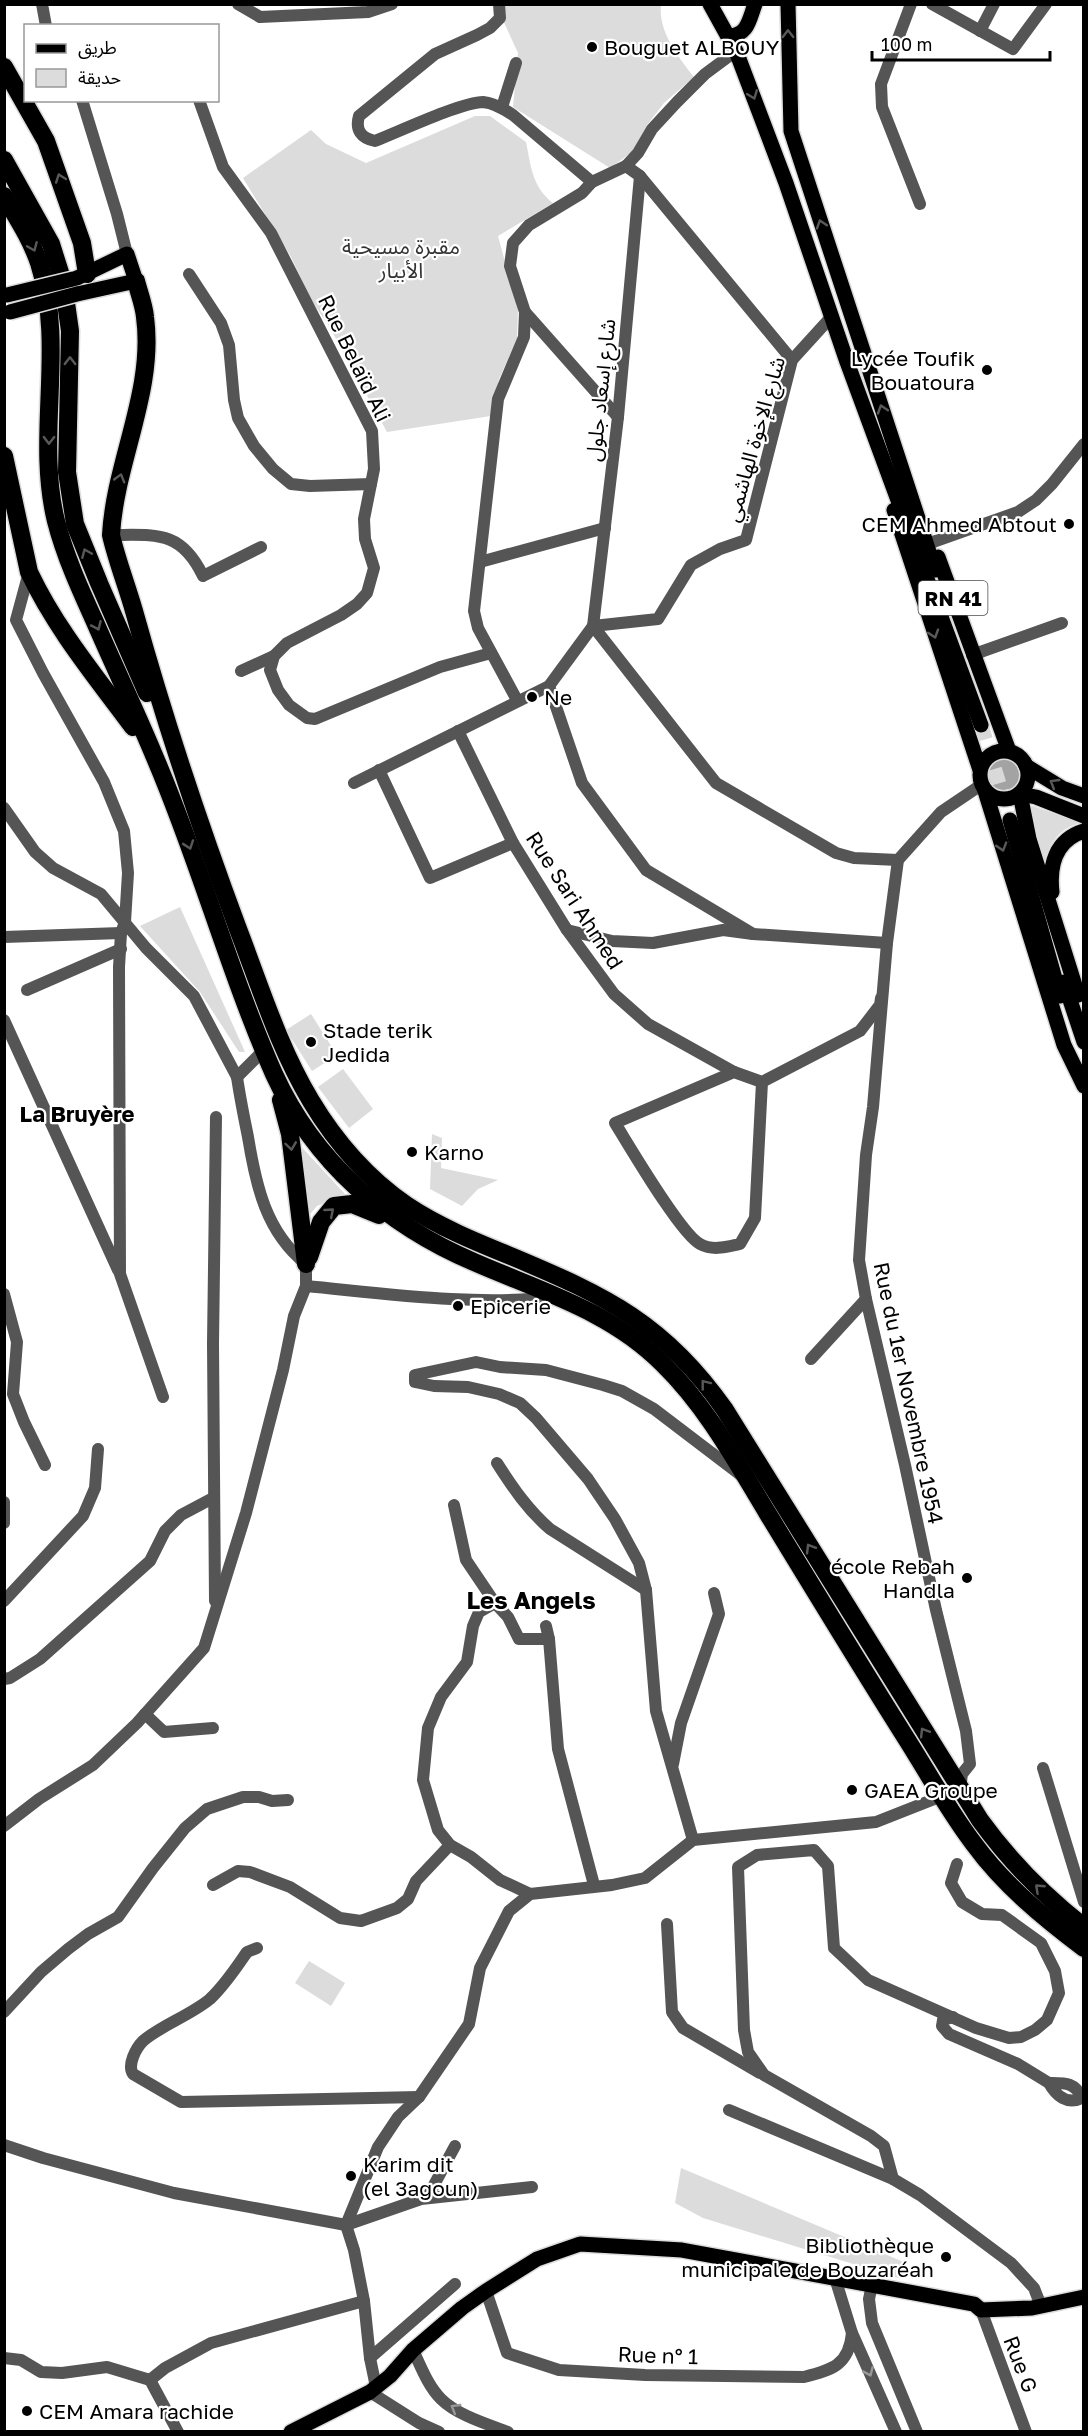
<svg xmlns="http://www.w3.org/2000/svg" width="1088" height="2436" font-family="'Golos Text','Noto Sans Arabic',sans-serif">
<rect width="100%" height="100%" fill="#fff"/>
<g fill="#dcdcdc">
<path d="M496,5H661C658,31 678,57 694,77L664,103L647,125L632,152L610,168L513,107L518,53Z"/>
<path d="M475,116H490L526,142C531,166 532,187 553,203L498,236L518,310L517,339L499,379L491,416L387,432L329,326L311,300L291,257L243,178L311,130L326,144L366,163Z"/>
<path d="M1033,806L1080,823C1057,829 1048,845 1044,868L1028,808Z"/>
<polygon points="180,907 245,1052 239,1052 200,992 140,926"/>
<polygon points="311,1014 337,1055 312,1071 286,1030"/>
<polygon points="343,1069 373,1109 349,1128 318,1087"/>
<polygon points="432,1134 442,1138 441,1168 498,1180 478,1189 462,1206 430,1189"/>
<polygon points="296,1141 345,1194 317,1206 306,1219"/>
<polygon points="309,1961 345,1983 331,2006 295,1983"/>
<polygon points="681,2168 906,2263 902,2279 703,2218 675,2203"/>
</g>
<circle fill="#a3a3a3" cx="1003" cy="775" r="18"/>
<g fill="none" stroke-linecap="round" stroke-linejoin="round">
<polyline stroke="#d9d9d9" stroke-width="15" stroke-dasharray="15 8" stroke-linecap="butt" points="981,725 1010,820"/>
<g stroke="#dbdbdb" stroke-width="18">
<g id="major">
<polyline points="710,4 736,51 786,183 847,362 981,725"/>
<polyline points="788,4 791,131 935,570"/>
<path d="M729,36C748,35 749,20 755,4"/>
<polyline points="77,278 127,254 136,281"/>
<polyline points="77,294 136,281"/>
<polyline points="894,510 980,770"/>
<polyline points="938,557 1009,751"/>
<circle cx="1004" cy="775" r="24"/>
<polyline points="1026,766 1062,788 1084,796"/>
<polyline points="985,791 1064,1045 1084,1086"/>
<polyline points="1020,794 1029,839 1078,995"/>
<polyline points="1020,794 1036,797 1084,816"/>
<polyline points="1010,820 1060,996"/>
<path d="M1052,892C1049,865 1055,840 1084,831"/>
<polyline points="1064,982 1084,1042"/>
<polyline points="291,2432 370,2392 390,2376 413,2350 462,2308 486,2291 537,2259 580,2244 682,2250 974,2304 981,2310 1032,2308 1084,2297"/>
</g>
</g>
<g stroke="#dbdbdb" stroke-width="21">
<g id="highway">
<polyline points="4,67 46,141 82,243 87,274"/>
<polyline points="4,160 51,244 63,282 70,331 67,472 75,524 99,583 147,693"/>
<path d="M4,196C17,218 31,239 39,263C66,347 35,436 56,521C65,556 80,589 95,622C115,668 137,714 156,760C200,863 229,972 274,1074C314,1162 387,1225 474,1262C540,1291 611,1311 663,1364C707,1407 736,1461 768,1514C813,1588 858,1662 904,1735C927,1771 948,1810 974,1844C1004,1885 1044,1918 1084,1948"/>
<path d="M136,281C139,293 144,305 145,317C155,391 115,462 111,535C117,561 127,586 134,611C164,719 199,824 238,929C260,986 279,1048 311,1101C335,1141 367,1178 406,1205C439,1227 476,1242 513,1257C606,1296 665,1324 725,1410L980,1820C1009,1860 1044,1896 1084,1927"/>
<path d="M4,456L29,572C56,629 96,677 133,727"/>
<polyline points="281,1100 290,1134 306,1264"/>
<polyline points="309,1257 321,1222 334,1206 352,1204 379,1215"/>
</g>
</g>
<g stroke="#555" stroke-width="12">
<polyline points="42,4 46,26"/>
<polyline points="238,4 260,17 368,12 392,4"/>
<path d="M499,4L500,18L490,28L477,35L435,54L359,116C355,130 361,138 375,141C398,132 462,102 483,102C494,103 504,109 513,115L592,182"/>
<polyline points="911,4 881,84 882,107 920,204"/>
<polyline points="932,4 1013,49 1046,4"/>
<polyline points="980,31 994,4"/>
<polyline points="82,100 117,214 127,254"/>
<polyline points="199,100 223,167 271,233 372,431 374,469 364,519 365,539 374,568 367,593 357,604 341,615 287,643 274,656 270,670 278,690 289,705 307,718 315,719 440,667 491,653"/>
<polyline points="502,107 516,63"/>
<polyline points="640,176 792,360"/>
<polyline points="189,274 221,323 229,345 234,400 238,418 254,446 273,469 291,484 310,486 371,484"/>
<polyline points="525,312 618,417"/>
<path d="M111,535C156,535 181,530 203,576L261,547"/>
<polyline points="933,542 1018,512 1036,500 1052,484 1084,444"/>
<polyline points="480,562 605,528"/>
<polyline points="29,572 16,620 43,673 104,782 124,831 128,873 125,922 121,933 119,967 120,1274 163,1397"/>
<polyline points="593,626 658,619 691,565 720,549 746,540 792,360 832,316"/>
<polyline points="593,626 716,783 836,853 854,858 898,860"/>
<polyline points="972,655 1062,623"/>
<polyline points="241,671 274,656"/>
<polyline points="549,686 582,783 646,870 753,934"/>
<polyline points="517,700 478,628 474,611 498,399 524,337 525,312 510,266 513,243 529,225 582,193 592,182 626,166 638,153 652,129 677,102 705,74 736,51"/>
<polyline points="458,731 513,843 567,930 614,994 648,1024 734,1072"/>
<polyline points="379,770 430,878 513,843"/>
<polyline points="354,783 549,686 593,626 618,417 640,176 626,166"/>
<polyline points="4,808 35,852 53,868 101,894 146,948 194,996 237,1077 264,1050"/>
<polyline points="567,930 612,941 653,943 723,930 753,934 887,943"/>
<polyline points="4,937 121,933"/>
<polyline points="27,990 121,949"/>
<polyline points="4,1020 118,1270"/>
<path d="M762,1082L755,1218L740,1244C726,1247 713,1251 700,1244C680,1233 630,1147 615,1123L734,1072L762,1082L860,1031L880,1005L881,998"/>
<path d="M306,1286C389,1294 473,1306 556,1297"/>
<polyline points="4,1294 17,1342 13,1394 24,1422 45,1465"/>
<polyline points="811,1359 866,1299"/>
<path d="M497,1463C513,1488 528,1510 550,1529L646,1590"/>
<polyline points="4,1502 4,1523"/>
<polyline points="454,1505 466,1560 495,1603 508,1617 519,1639 549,1639"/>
<polyline points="4,1601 83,1516 95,1488 98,1449"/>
<polyline points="215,1601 213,1343 216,1117"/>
<polyline points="495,1603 479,1612 473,1626 467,1662 441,1697 428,1728 423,1780 438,1830 450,1845 471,1857 500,1880 530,1894"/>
<polyline points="546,1626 549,1639 558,1749 594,1885"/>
<polyline points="4,1679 10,1678 40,1659 150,1561 165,1531 181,1515 213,1498"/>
<polyline points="145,1714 164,1732 213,1728"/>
<polyline points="673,1764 681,1723 719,1614 714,1593"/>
<polyline points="1043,1768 1084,1902"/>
<polyline points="960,1788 962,1774 970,1764 966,1731 936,1610 905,1465 866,1299 859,1260 866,1155 873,1107 887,943 898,860 941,812 981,785"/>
<path d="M4,1826L39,1799L93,1765L137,1723L204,1648L246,1513L283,1370L294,1316L306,1286V1264C266,1232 256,1186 248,1137C244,1117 240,1098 237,1077"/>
<polyline points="693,1840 656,1711 646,1590 639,1563 615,1519 588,1479 536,1418 520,1403 499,1394 468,1387 434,1386 415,1382 415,1375 476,1362 500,1367 546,1370 603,1385 622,1391 654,1409 742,1476"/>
<polyline points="957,1864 951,1883 962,1902 982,1914 1002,1915 1041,1943 1055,1971 1059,1993 1047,2020 1035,2030 1021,2037 1009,2038 976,2028 868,1980 834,1948 828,1866 814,1850 757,1855 738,1867 744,2030 748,2052 764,2075 871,2136 884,2146 893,2179 920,2195 1011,2263 1034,2288 1041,2306"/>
<polyline points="213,1885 238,1871 250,1872 290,1887 340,1918 361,1921 397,1908 408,1899 416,1881 450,1845"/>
<polyline points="667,1924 672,2012 683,2028 760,2073"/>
<path d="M257,1948L247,1952C236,1968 225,1985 210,1999C191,2015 160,2026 143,2041C136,2048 127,2065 133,2074L181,2102L419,2097"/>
<polyline points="4,2012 41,1972 68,1949 88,1934 118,1917 153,1868 185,1828 207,1809 243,1797 259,1797 272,1801 288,1800"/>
<polyline points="953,2017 943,2020 942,2026 949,2034 1018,2064 1049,2083"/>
<path d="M1049,2083C1065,2083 1075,2082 1082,2098C1067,2105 1056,2096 1049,2083Z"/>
<polyline points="729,2110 893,2179"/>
<polyline points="4,2145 43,2158 174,2193 346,2225 421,2199 532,2187"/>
<polyline points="427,2198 455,2146"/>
<polyline points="835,2278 852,2333 896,2432"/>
<polyline points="872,2285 869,2299 872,2323 917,2432"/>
<path d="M486,2291L507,2353L559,2370L645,2375L804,2377C832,2370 849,2365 852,2333"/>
<polyline points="981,2310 1026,2432"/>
<path d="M413,2350C421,2367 428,2386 441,2399C457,2415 487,2424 508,2432"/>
<polyline points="4,2358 21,2360 41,2372 62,2373 107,2367 150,2380 178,2432"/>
<polyline points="370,2358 455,2284"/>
<polyline points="150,2380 165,2368 211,2343 364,2301"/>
<polyline points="376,2387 370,2358 364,2301 354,2250 346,2225 378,2147 398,2117 419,2097 469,2024 480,1968 509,1911 530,1894 612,1885 645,1878 693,1840 876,1822 942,1796"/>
<polyline points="370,2392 419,2423 439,2432"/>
</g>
<use href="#major" stroke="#000" stroke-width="15"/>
<use href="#highway" stroke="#000" stroke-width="18"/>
<g stroke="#dbdbdb" stroke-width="18" stroke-linecap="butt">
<g id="major-bridge">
<polyline points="7,295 73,279"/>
<polyline points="10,312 77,294"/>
</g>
</g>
<use href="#major-bridge" stroke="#000" stroke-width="15"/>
</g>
<defs><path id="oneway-chevron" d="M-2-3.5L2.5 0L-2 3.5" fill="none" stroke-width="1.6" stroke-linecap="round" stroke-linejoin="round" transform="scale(1.5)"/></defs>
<g stroke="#595959">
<use href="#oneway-chevron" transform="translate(788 34) rotate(-91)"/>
<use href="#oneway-chevron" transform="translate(753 95) rotate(69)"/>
<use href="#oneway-chevron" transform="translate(60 178) rotate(-110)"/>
<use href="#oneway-chevron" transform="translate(821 224) rotate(-108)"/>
<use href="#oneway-chevron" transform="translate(33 247) rotate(67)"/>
<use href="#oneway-chevron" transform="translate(70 361) rotate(-90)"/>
<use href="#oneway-chevron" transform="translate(882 409) rotate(-108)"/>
<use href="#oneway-chevron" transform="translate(49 440) rotate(91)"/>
<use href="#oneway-chevron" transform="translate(120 478) rotate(-74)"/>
<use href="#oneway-chevron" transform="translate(86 553) rotate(-113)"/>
<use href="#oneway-chevron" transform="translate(97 626) rotate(66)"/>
<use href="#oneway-chevron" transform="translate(934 634) rotate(72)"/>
<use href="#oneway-chevron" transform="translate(1054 783) rotate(-149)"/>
<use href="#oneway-chevron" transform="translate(189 845) rotate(71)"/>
<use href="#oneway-chevron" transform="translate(1002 847) rotate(73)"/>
<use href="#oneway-chevron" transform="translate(291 1146) rotate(82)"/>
<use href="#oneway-chevron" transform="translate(330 1212) rotate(-41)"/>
<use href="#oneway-chevron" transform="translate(705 1384) rotate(-128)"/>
<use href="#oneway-chevron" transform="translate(810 1548) rotate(-121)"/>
<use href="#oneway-chevron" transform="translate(924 1732) rotate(-122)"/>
<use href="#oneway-chevron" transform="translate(1039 1888) rotate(-137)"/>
</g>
<g stroke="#999">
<use href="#oneway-chevron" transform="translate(869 2372) rotate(66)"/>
<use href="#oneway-chevron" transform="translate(455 2408) rotate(-149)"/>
</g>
<g fill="#000" stroke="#fff" stroke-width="2">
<circle cx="592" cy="47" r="6"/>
<circle cx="987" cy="370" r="6"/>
<circle cx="1069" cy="524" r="6"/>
<circle cx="532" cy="697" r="6"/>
<circle cx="311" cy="1042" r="6"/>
<circle cx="412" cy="1152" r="6"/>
<circle cx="458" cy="1306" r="6"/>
<circle cx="967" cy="1578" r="6"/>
<circle cx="852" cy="1790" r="6"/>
<circle cx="351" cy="2176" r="6"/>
<circle cx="946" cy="2257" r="6"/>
<circle cx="27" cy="2411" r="6"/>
</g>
<g text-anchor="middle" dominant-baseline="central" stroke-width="4.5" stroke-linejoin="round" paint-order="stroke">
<rect fill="#fff" stroke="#4c4c4c" stroke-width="1.5" x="918.5" y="581" width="69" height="34" rx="4.5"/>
<g font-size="20" font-weight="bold" fill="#000">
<text x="953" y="598">RN 41</text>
</g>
<g font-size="21" fill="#000" stroke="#fff" text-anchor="start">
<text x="604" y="47">Bouguet ALBOUY</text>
<text x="975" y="358" text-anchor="end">Lycée Toufik<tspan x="975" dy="24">Bouatoura</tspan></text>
<text x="1057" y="524" text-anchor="end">CEM Ahmed Abtout</text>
<text x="544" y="697">Ne</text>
<text x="323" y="1030">Stade terik<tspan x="323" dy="24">Jedida</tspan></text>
<text x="424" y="1152">Karno</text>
<text x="470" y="1306">Epicerie</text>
<text x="955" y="1566" text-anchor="end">école Rebah<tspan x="955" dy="24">Handla</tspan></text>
<text x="864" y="1790">GAEA Groupe</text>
<text x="363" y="2164">Karim dit<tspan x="363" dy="24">(el 3agoun)</tspan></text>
<text x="934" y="2245" text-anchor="end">Bibliothèque<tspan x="934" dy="24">municipale de Bouzaréah</tspan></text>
<text x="39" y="2411">CEM Amara rachide</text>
</g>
<g font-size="21" fill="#333" stroke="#fff">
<text x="401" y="246">مقبرة مسيحية<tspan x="401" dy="24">الأبيار</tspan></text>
</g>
<g font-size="21" fill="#000" stroke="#fff">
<text transform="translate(355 358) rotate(64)">Rue Belaïd Ali</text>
<text transform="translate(600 390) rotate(-84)">شارع إسعاد جلول</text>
<text transform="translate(754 439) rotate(-74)">شارع الإخوة الهاشمي</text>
<text transform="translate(575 900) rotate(57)">Rue Sari Ahmed</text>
<text transform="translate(909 1393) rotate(78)">Rue du 1er Novembre 1954</text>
<text transform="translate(658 2355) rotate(2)">Rue n° 1</text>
<text transform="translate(1021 2364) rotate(69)">Rue G</text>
</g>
<g font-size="22" font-weight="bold" fill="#000" stroke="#fff">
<text x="77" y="1113">La Bruyère</text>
</g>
<g font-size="24" font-weight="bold" fill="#000" stroke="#fff">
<text x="531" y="1599">Les Angels</text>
</g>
</g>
<rect width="1088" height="2436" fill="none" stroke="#000000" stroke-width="12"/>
<rect x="24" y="24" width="195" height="78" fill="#ffffff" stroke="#999999" stroke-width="1.5"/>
<rect x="36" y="44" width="30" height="9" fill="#000000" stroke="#999999" stroke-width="1.5"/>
<text x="78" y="54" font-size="18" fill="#000000">طريق</text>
<rect x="36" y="69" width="30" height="18" fill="#dcdcdc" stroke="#999999" stroke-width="1.5"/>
<text x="78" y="84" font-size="18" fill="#000000">حديقة</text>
<path d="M872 51v9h178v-9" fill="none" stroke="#000000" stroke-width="3"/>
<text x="881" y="51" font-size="18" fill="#000000" stroke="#ffffff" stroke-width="4.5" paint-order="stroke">100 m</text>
</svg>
